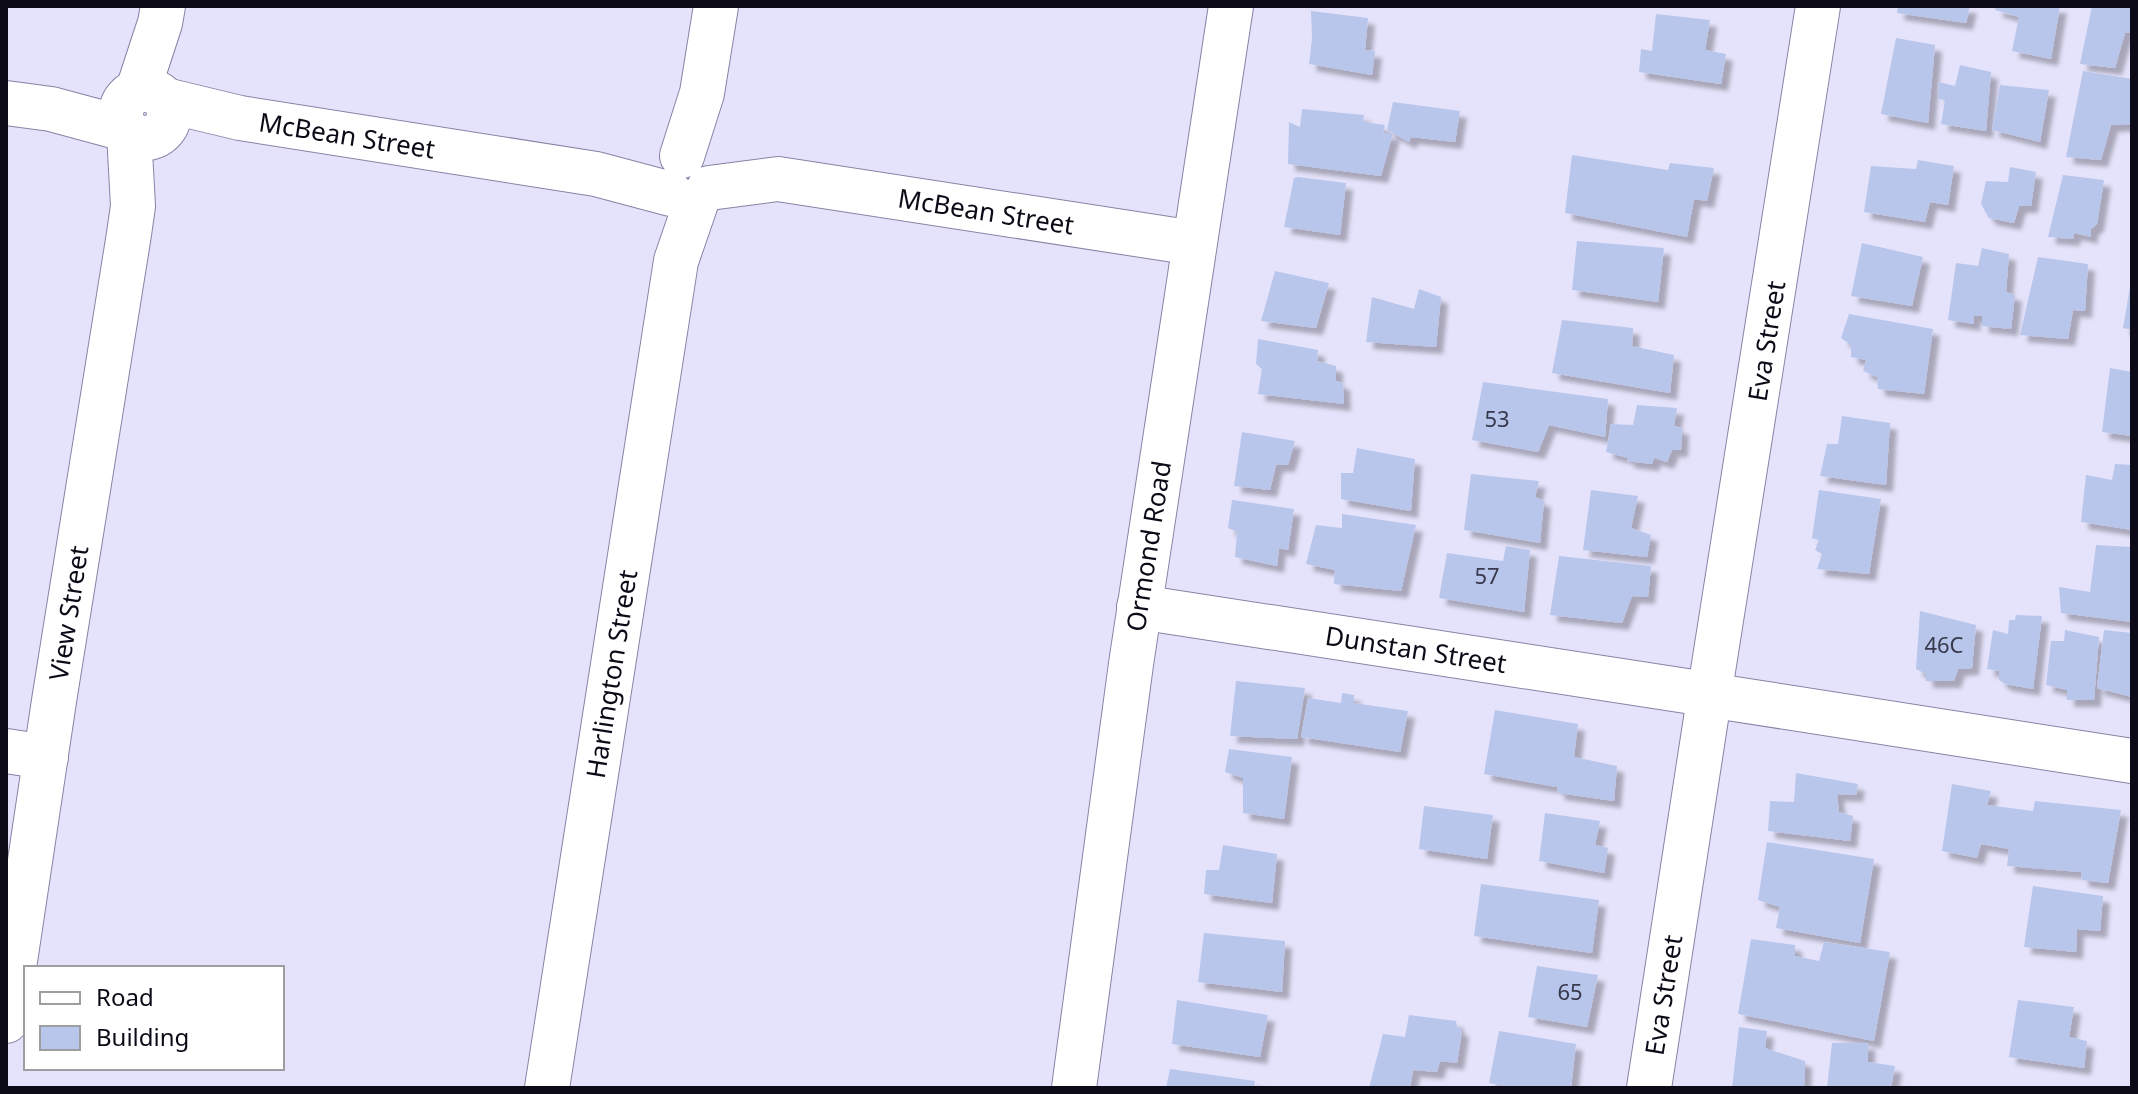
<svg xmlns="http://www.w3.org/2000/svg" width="2138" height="1094" font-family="'Noto Sans',sans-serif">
<defs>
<filter id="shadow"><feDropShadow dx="7" dy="7" stdDeviation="2" flood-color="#0004"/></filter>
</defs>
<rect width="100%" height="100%" fill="#e5e3fb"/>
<g fill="#b9c6eb" filter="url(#shadow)">
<polygon points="1898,6 1970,6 1966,23 1897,13"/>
<polygon points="1996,6 2060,6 2051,59 2012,51 2019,17 1995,10"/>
<polygon points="2092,6 2132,6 2132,32 2125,33 2115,68 2080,64"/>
<polygon points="1311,11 1368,18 1365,50 1375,51 1372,75 1309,64 1312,39"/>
<polygon points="1656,14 1710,20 1705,50 1726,54 1721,84 1639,72 1641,49 1652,51"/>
<polygon points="1896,38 1935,45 1928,123 1881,114"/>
<polygon points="1960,65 1991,72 1986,131 1941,124 1945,100 1938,99 1939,82 1955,86"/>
<polygon points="2083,71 2132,79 2132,124 2111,125 2101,160 2066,157"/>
<polygon points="2000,85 2049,90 2040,142 1992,130"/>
<polygon points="1393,102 1460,111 1455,142 1411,137 1409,142 1393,133 1381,176 1288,164 1289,122 1300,127 1302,109 1364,115 1363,122 1385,125 1383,133 1393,133 1387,130"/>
<polygon points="1572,155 1668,170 1670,163 1714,168 1707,201 1694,199 1687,237 1565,213"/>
<polygon points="1918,160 1954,166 1948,205 1930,202 1925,222 1864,212 1871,166 1916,169"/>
<polygon points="2010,167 2036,172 2031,206 2019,206 2014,223 1989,218 1981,204 1986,181 2008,182"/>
<polygon points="2063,175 2104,180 2097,224 2091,229 2091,237 2074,233 2073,239 2048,237"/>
<polygon points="1298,177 1346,183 1340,235 1284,227 1294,178"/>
<polygon points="1577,241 1664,248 1658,302 1572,290"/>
<polygon points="1862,243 1923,257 1912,306 1851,296"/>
<polygon points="1982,248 2009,254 2006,292 2015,295 2011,329 1982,326 1982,316 1973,316 1974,324 1948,320 1956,263 1978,266"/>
<polygon points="2038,257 2088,264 2085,311 2073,310 2068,339 2020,335"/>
<polygon points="1275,271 1329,283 1316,328 1261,321"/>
<polygon points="2130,287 2132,287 2132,330 2123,328"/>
<polygon points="1419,289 1441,297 1436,347 1366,342 1372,297 1414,309"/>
<polygon points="1849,314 1933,329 1924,394 1878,389 1877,377 1863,371 1866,360 1851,357 1851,345 1841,338"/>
<polygon points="1562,320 1633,328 1632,346 1674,355 1670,393 1552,373"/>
<polygon points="1258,339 1318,350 1317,361 1336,366 1336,381 1343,383 1344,404 1258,394 1262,369 1256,364"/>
<polygon points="2110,368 2132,372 2132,436 2102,432"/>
<polygon points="1483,382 1608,399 1605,437 1549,425 1538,452 1472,440"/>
<polygon points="1637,405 1677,408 1674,426 1682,428 1681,450 1672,450 1667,462 1654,458 1652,464 1627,461 1628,458 1606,452 1611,424 1633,425"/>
<polygon points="1842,416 1890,423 1886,485 1820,476 1827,444 1838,444"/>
<polygon points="1242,432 1295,441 1288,465 1276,465 1270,490 1234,486"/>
<polygon points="1357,448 1415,459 1411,511 1341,499 1341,473 1353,473"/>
<polygon points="2115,464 2132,465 2132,530 2081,522 2086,475 2112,480"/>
<polygon points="1471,474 1539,481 1535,497 1544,501 1540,543 1464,530"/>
<polygon points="1591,490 1638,496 1631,528 1651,535 1647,557 1583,550"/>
<polygon points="1819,490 1881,499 1869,574 1817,569 1822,554 1815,550 1819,540 1812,538"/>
<polygon points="1232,500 1294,509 1288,550 1279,548 1277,566 1235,557 1237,532 1228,528"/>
<polygon points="1342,514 1416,525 1401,591 1334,584 1335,570 1306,564 1316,525 1342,528"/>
<polygon points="2096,545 2132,547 2132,622 2061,613 2059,587 2090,592"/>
<polygon points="1506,546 1530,550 1524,612 1439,598 1447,553 1503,561"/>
<polygon points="1559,556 1651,566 1648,597 1632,596 1622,623 1550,615"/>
<polygon points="1920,611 1976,625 1972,668 1958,669 1954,681 1926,681 1926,674 1916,669"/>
<polygon points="2016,615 2042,616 2033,689 2005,684 1999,680 1999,671 1987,669 1993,630 2008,634 2009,620 2015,620"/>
<polygon points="2065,630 2099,637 2094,700 2067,700 2067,690 2046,685 2051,641 2064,641"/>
<polygon points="2104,630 2132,633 2132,697 2097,688"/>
<polygon points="1236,681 1305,688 1297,739 1230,736"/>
<polygon points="1342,693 1354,695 1354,703 1408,711 1400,752 1301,737 1308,698 1341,703"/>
<polygon points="1495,710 1578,724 1574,757 1617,766 1614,801 1558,793 1557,787 1484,774"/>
<polygon points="1229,749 1292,757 1284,819 1243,813 1243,778 1225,772"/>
<polygon points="1796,773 1858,784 1856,795 1837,794 1839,812 1853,816 1850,841 1768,831 1770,801 1794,802"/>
<polygon points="1952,784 1991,791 1987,805 2033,811 2035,801 2121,810 2108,883 2082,880 2081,872 2007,866 2009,849 1981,844 1977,858 1942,851"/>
<polygon points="1424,806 1493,815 1487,859 1419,849"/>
<polygon points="1545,813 1600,821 1595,845 1608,848 1604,873 1539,861"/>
<polygon points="1767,842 1874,859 1860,943 1776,928 1780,907 1758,900"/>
<polygon points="1223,845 1277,854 1272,903 1204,894 1206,870 1219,870"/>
<polygon points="1481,884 1599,900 1592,953 1474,936"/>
<polygon points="2033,886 2103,896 2100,931 2077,929 2076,952 2024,947"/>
<polygon points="1204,933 1285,941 1282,992 1198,982"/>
<polygon points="1751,939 1795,945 1795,956 1819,961 1824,942 1890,952 1874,1041 1738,1014"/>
<polygon points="1537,966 1598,975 1587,1027 1528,1017"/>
<polygon points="1177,1000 1268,1015 1260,1057 1172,1044"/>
<polygon points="2018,1000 2074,1007 2069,1037 2087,1041 2084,1068 2009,1057"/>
<polygon points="1409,1015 1456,1021 1457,1027 1462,1031 1457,1063 1440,1061 1437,1072 1413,1070 1410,1088 1369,1088 1383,1034 1405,1037"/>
<polygon points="1739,1027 1767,1031 1765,1048 1805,1061 1804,1088 1732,1088"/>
<polygon points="1499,1031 1576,1044 1571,1088 1515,1088 1489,1083"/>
<polygon points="1832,1043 1868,1043 1868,1062 1895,1066 1891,1088 1827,1088"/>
<polygon points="1170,1069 1255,1081 1254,1088 1166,1088"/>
</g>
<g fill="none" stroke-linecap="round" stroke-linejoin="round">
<g stroke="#8783a7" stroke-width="46">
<g id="minor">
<circle cx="145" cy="114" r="24"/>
<polyline points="138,90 160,23 163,6"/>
<polyline points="165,100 240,118 596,174 671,194"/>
<polyline points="6,103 51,109 125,129"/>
<polyline points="682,156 702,93 716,6"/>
<polyline points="709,188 778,179 1194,243"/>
<polyline points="1139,607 1693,692"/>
<polyline points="1712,677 1818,6"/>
<polyline points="1728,698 2132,761"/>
<polyline points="6,751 46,757"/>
<polyline points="6,1021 54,701 129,234 133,206 129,133"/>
<polyline points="547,1088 676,261 697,200"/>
<polyline points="1074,1088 1131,664 1231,6"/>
<polyline points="1649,1088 1707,712"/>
</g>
</g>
<use href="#minor" stroke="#fff" stroke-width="44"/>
</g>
<g text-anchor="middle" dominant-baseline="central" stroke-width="6" stroke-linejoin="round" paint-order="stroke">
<g font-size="22" fill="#37394c">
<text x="1497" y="418">53</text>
<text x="1487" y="575">57</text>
<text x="1944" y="644">46C</text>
<text x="1570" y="991">65</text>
</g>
<g font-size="26" fill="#0c0a17" stroke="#fff">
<text transform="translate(347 135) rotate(9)">McBean Street</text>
<text transform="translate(986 211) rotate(9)">McBean Street</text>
<text transform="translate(1766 341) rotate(-81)">Eva Street</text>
<text transform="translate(1148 546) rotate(-81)">Ormond Road</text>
<text transform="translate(68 613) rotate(-81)">View Street</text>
<text transform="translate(1416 649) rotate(9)">Dunstan Street</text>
<text transform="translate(611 674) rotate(-81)">Harlington Street</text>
<text transform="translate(1663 995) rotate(-81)">Eva Street</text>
</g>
</g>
<rect width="2138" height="1094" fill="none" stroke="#0c0a17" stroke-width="16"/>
<rect x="24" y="966" width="260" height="104" fill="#ffffff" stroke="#9e9da2" stroke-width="2"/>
<rect x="40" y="992" width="40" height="12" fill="#ffffff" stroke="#9e9da2" stroke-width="2"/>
<text x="96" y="1006" font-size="24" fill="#0c0a17">Road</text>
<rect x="40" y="1026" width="40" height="24" fill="#b9c6eb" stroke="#9e9da2" stroke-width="2"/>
<text x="96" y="1046" font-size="24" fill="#0c0a17">Building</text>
</svg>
